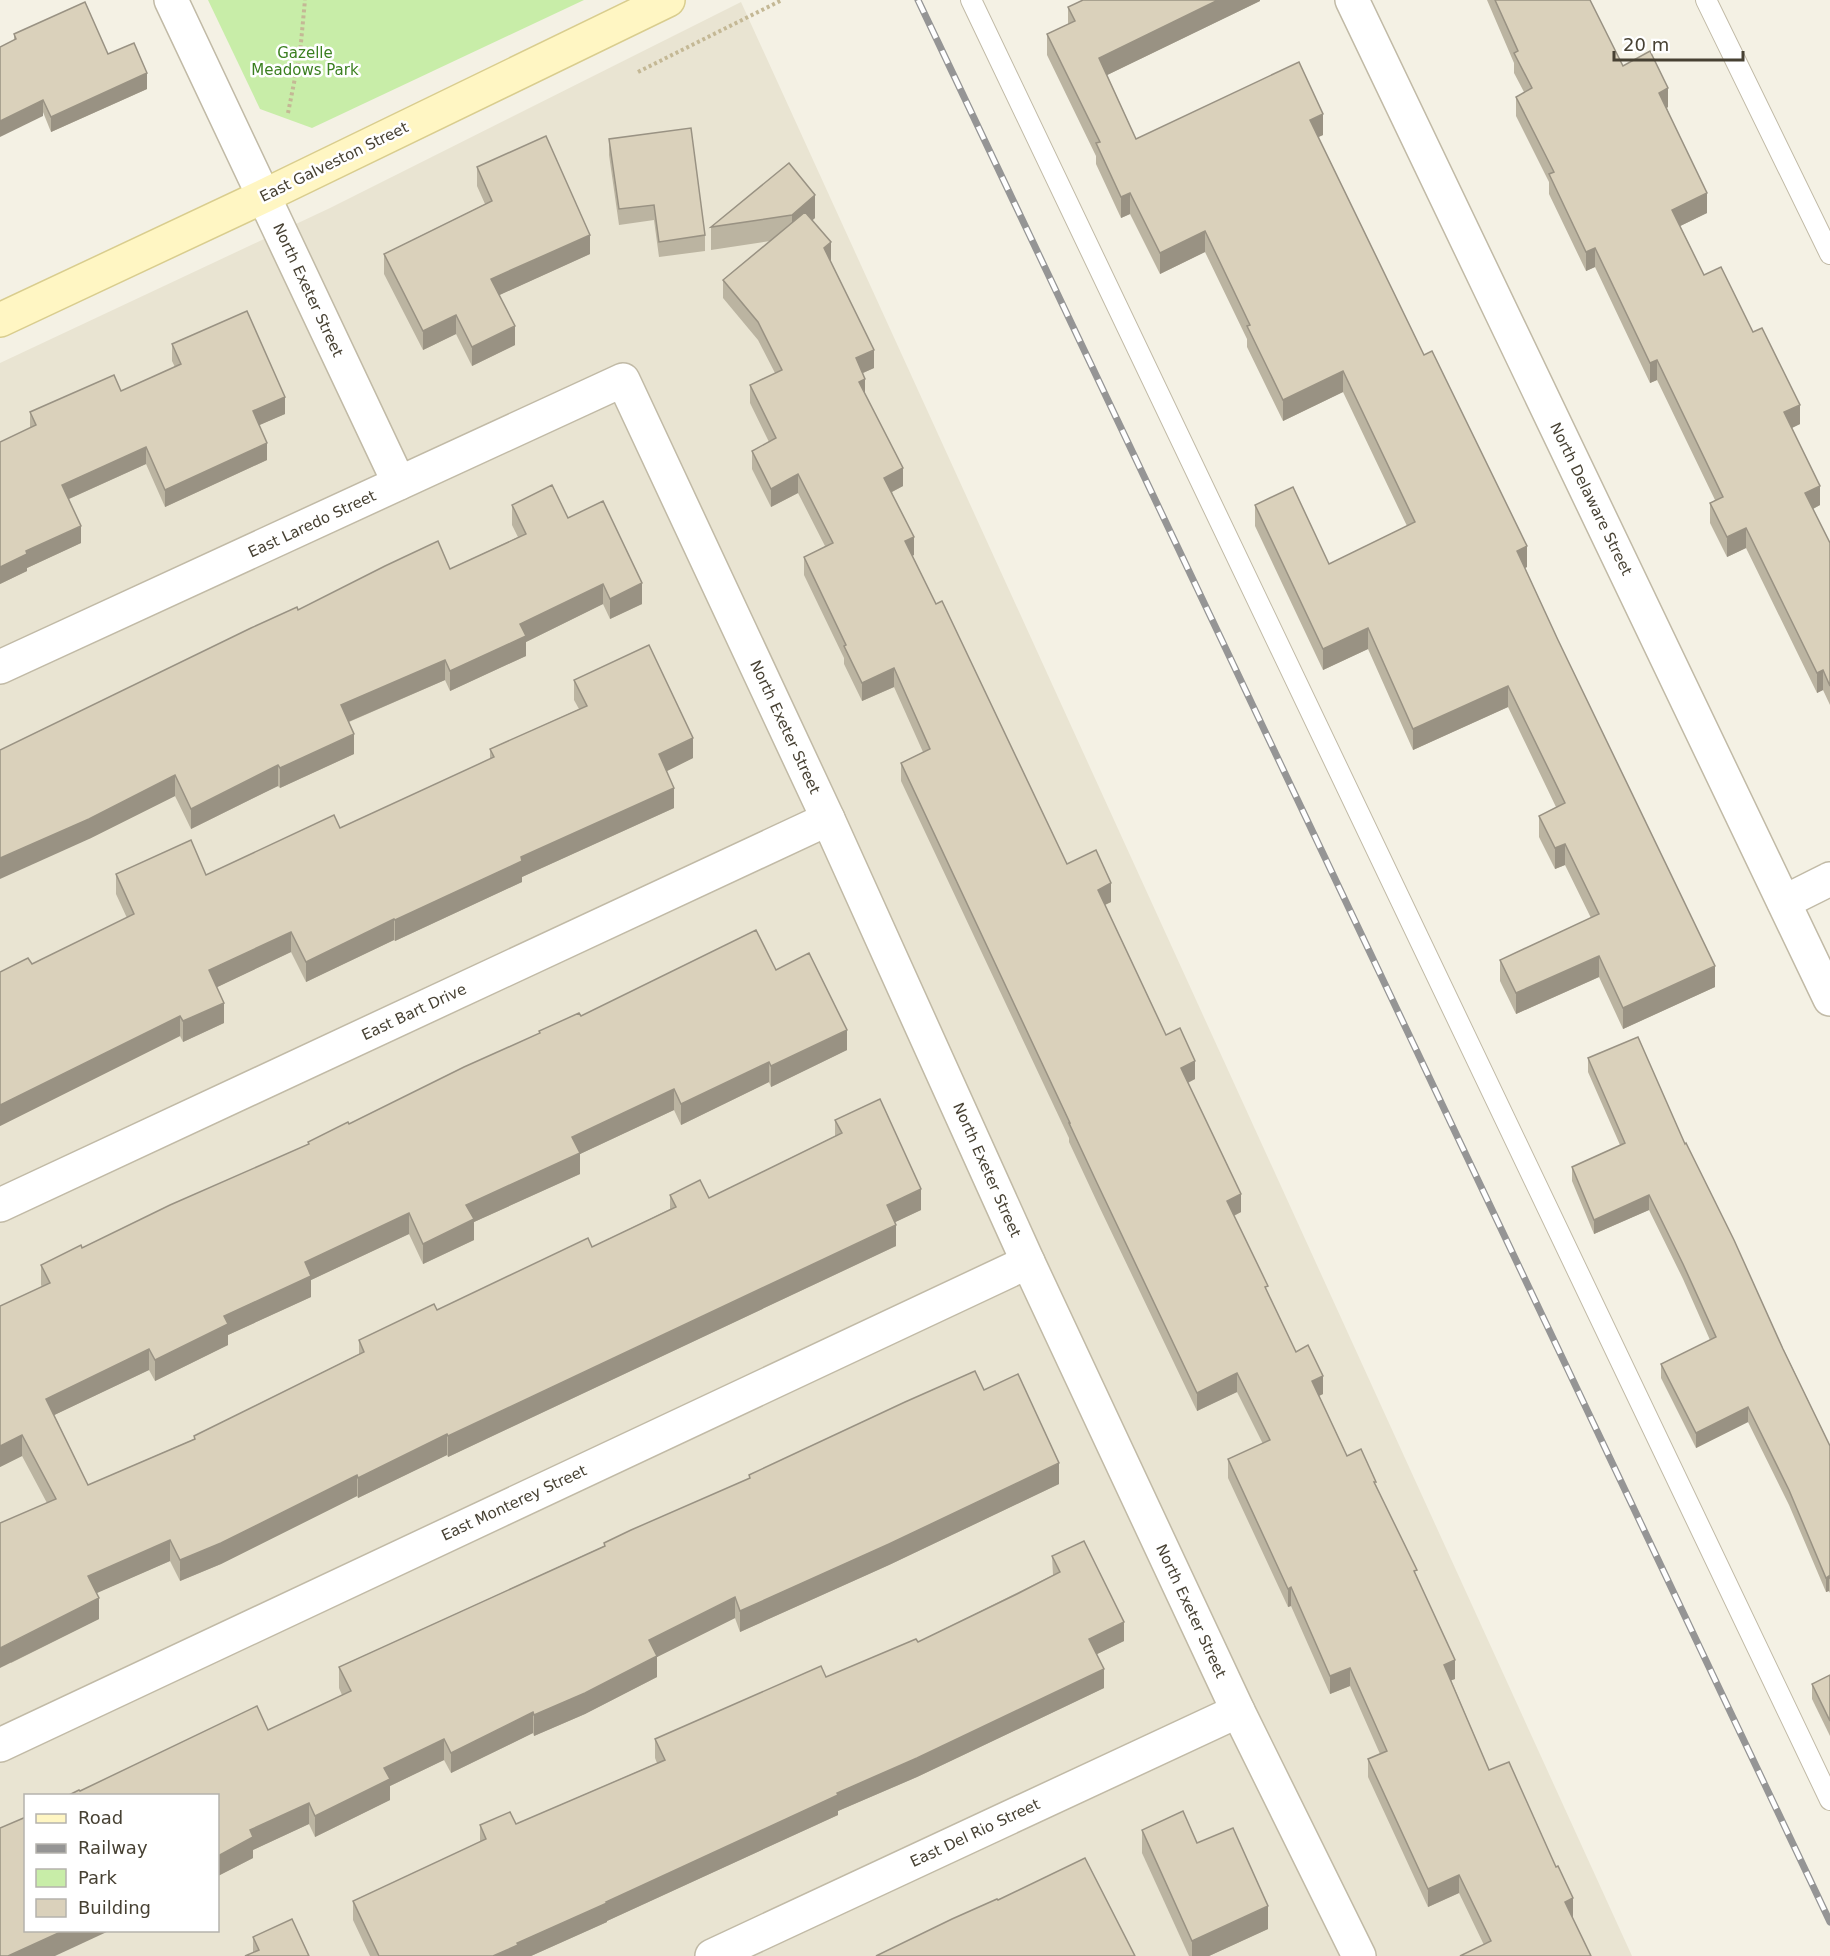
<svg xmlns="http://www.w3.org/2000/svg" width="1830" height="1956" font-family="'DejaVu Sans',sans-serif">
<rect width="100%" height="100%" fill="#f4f1e4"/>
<path fill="#e9e4d2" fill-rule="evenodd" d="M741,2L1632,1956H0V363L330,208ZM26,1796H218V1930H26Z"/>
<polygon fill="#c8eda8" points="208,0 584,0 312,128 260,109"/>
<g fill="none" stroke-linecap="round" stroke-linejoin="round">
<g stroke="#c1baa6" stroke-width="22">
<g id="lane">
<polyline points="971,0 1830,1800"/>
<polyline points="1706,0 1830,254"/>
</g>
</g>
<g stroke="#c1baa6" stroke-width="36">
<g id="street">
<polyline points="171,0 399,483"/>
<polyline points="1352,0 1830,999"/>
<polyline points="0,667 623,380 828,819 1028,1262 1238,1711 1359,1956"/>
<polyline points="1784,902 1830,879"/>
<polyline points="0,1205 828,819"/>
<polyline points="0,1745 1028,1262"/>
<polyline points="712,1956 1238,1711"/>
</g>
</g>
<g stroke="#d9cd8e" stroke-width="36">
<polyline id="secondary" points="0,320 264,196 668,0"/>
</g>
<g stroke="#c4b895" stroke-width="4" stroke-dasharray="3 3" stroke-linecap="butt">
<polyline points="638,72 782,0"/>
<polyline points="288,113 300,53 305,0"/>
</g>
<use href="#lane" stroke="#fff" stroke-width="20"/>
<use href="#street" stroke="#fff" stroke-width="33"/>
<use href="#secondary" stroke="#fff6c3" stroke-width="33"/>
<g stroke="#959595" stroke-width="7">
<polyline id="rail" points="918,0 1830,1922"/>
</g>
<use href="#rail" stroke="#fff" stroke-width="4.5" stroke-dasharray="14" stroke-linecap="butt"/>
</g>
<g fill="#bbb4a1">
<polygon points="1260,0 1260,1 1107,75 1136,139 1323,135 1318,137 1527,567 1525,568 1715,987 1623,1029 1599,977 1516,1014 1500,981 1500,960 1591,918 1565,865 1555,869 1539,837 1539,816 1556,807 1508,707 1413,750 1368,649 1323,670 1255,526 1255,505 1329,564 1407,526 1343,392 1283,421 1247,347 1247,339 1205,252 1160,274 1130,214 1121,218 1096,164 1096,156 1047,55 1047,34 1068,24 1068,7"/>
<polygon points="1487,0 1590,0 1623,66 1668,107 1667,108 1707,213 1680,226 1704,275 1753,332 1800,424 1791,428 1820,505 1813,509 1830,543 1830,705 1823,690 1817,693 1746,548 1727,557 1710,523 1710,503 1715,500 1657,380 1650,383 1595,267 1586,271 1549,194 1549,182 1516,116 1516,97 1524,92 1514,73 1514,63"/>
<polygon points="14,34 108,54 147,89 51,132 14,40"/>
<polygon points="609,139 705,235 705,251 659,257 654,220 619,225 609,155"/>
<polygon points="789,163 815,218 812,220 831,261 830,261 874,368 863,373 865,394 903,486 892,492 914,555 912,556 1067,864 1111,902 1105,905 1166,1035 1195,1079 1188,1083 1241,1212 1234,1216 1268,1293 1296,1352 1323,1394 1319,1396 1347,1456 1376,1485 1417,1577 1455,1679 1451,1680 1489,1770 1573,1917 1484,1945 1459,1893 1428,1907 1368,1777 1368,1759 1380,1754 1350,1686 1330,1694 1291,1606 1288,1607 1228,1478 1228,1459 1263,1444 1237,1392 1197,1411 1097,1202 1069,1142 1069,1138 901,781 901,763 923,752 894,687 862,701 844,664 844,658 804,575 804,557 825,546 798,493 771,507 752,469 752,451 769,442 750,403 750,385 775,373 758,340 723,298 723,280 770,241 711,250 711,227"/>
<polygon points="477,167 590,254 499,295 515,345 472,366 456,334 423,350 384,274 384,254 485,204 477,186"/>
<polygon points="172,344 285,414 259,425 267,460 165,507 146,464 69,499 81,543 27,568 27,571 0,584 30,428 30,412 121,391 175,367 172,361"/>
<polygon points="512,505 568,518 642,604 610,619 603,604 526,642 526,656 450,691 445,680 349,722 354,754 280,788 278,786 191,829 175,796 89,839 298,610 450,569 518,537 512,525"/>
<polygon points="574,680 693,758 667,771 674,808 522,877 522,882 395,941 394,940 306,982 291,952 217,987 224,1023 183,1042 180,1036 0,1126 0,972 32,964 127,918 116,894 116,874 206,875 340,828 490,759 490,749 579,709 574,700"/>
<polygon points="776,970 847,1050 771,1087 769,1082 681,1125 674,1110 580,1154 580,1174 474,1222 474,1240 423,1264 409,1234 311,1280 311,1297 228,1335 228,1345 155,1381 149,1370 54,1415 88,1485 194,1439 194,1436 359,1354 359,1340 437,1310 592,1247 670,1209 670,1195 709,1198 835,1136 835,1120 921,1210 895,1222 896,1246 448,1457 447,1455 358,1498 357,1496 221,1564 180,1581 170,1561 96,1593 99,1619 11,1663 47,1503 22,1456 0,1467 0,1306 42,1287 41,1285 41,1265 82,1248 308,1144 308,1142 349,1124 539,1034 539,1031 581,1016"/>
<polygon points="1588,1058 1685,1144 1830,1446 1830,1593 1829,1591 1826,1592 1789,1505 1748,1422 1696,1448 1661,1378 1661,1364 1710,1340 1683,1279 1649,1210 1594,1234 1572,1181 1572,1167 1620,1145 1588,1072"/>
<polygon points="984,1390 1059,1484 889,1565 740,1632 735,1618 657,1657 657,1677 585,1714 534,1736 533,1733 451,1773 444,1760 390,1786 390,1800 315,1837 309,1824 253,1850 253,1858 218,1876 218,1796 80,1791 268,1730 342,1695 339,1688 339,1667 604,1546 604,1543 749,1479 749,1475"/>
<polygon points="1052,1556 1124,1641 1097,1654 1104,1688 917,1777 838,1811 838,1815 607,1921 607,1922 531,1956 370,1956 353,1920 353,1901 480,1842 480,1825 516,1824 657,1763 655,1758 655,1739 826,1677 918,1642 1053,1575"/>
<polygon points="1830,1675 1830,1736 1812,1699 1812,1684"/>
<polygon points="1142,1830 1197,1843 1268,1929 1209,1956 1189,1956 1142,1853"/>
<polygon points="253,1937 309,1956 253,1952"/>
</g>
<g fill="#999283">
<polygon points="1218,0 1260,0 1260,1 1099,79 1099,58"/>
<polygon points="147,73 147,89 51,132 51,117"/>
<polygon points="1668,88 1668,107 1659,112 1659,93"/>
<polygon points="43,100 43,116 0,137 0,121"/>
<polygon points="1323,114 1323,135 1310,141 1310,120"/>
<polygon points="1130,193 1130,214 1121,218 1121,197"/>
<polygon points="1707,193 1707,213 1672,230 1672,210"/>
<polygon points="815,195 815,218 792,238 792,215"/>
<polygon points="1205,231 1205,252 1160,274 1160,253"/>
<polygon points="590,235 590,254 491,299 491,279"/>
<polygon points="831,242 831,261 824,266 824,248"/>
<polygon points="1595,248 1595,267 1586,271 1586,252"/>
<polygon points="456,315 456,334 423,350 423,331"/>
<polygon points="515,326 515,345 472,366 472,347"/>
<polygon points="874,350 874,368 856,376 856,358"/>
<polygon points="1657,360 1657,380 1650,383 1650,363"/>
<polygon points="1343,371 1343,392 1283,421 1283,400"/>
<polygon points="865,379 865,397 859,382"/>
<polygon points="285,397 285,414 253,428 253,411"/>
<polygon points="1800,405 1800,424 1784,432 1784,412"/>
<polygon points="267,443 267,460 165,507 165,490"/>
<polygon points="146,447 146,464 62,502 62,485"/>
<polygon points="903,468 903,486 884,496 884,478"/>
<polygon points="798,474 798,493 771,507 771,489"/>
<polygon points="1820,486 1820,505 1805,513 1805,493"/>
<polygon points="81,526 81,543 27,568 27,571 0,584 0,567 26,551"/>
<polygon points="1746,528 1746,548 1727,557 1727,537"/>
<polygon points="914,537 914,555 905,559 905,541"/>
<polygon points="1527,546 1527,567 1517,572 1517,551"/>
<polygon points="642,583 642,604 610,619 610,599"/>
<polygon points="603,584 603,604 526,642 526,656 450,691 450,671 520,624"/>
<polygon points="1368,628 1368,649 1323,670 1323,649"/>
<polygon points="445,660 445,680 341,725 341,705"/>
<polygon points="894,668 894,687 862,701 862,683"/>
<polygon points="1823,670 1823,690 1817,693 1817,673"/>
<polygon points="1508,686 1508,707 1413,750 1413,729"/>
<polygon points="354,734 354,754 280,788 280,768"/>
<polygon points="693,738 693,758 659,775 659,754"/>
<polygon points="278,765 278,786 191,829 191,809"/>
<polygon points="175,775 175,796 89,839 0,879 0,858"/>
<polygon points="674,788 674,808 522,877 522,882 395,941 395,920 521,857"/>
<polygon points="1565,844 1565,865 1555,869 1555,848"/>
<polygon points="1111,883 1111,902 1098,908 1098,890"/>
<polygon points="394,919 394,940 306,982 306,962"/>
<polygon points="291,932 291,952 209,991 209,970"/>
<polygon points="1599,956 1599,977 1516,1014 1516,993"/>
<polygon points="1715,966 1715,987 1623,1029 1623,1008"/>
<polygon points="224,1003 224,1023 183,1042 183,1021"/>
<polygon points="180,1016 180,1036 0,1126 0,1105"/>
<polygon points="847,1030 847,1050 771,1087 771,1066"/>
<polygon points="1195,1061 1195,1079 1181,1086 1181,1068"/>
<polygon points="769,1062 769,1082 681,1125 681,1104"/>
<polygon points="674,1089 674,1110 580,1154 580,1174 474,1222 474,1240 423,1264 423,1244 466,1205 572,1137"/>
<polygon points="921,1189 921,1210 887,1226 887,1205"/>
<polygon points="1241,1194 1241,1212 1227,1219 1227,1201"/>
<polygon points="1649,1195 1649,1210 1594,1234 1594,1220"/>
<polygon points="409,1213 409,1234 311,1280 311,1297 228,1335 228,1345 155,1381 155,1360 305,1262"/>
<polygon points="896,1225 896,1246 448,1457 448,1436"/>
<polygon points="149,1349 149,1370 46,1419 46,1399"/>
<polygon points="1237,1373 1237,1392 1197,1411 1197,1393"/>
<polygon points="1323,1376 1323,1394 1312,1399 1312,1381"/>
<polygon points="1748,1407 1748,1422 1696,1448 1696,1433"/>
<polygon points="447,1434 447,1455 358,1498 358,1478"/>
<polygon points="22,1435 22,1456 0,1467 0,1446"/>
<polygon points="1059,1463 1059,1484 889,1565 740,1632 740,1611"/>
<polygon points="357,1475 357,1496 221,1564 180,1581 180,1560"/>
<polygon points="170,1540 170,1561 88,1597 88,1576"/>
<polygon points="1829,1576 1829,1591 1826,1592 1826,1578"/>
<polygon points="1291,1587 1291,1606 1288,1607 1288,1589"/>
<polygon points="735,1597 735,1618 657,1657 657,1677 585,1714 534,1736 534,1715 649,1640"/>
<polygon points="99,1598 99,1619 0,1668 0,1648"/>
<polygon points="1124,1622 1124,1641 1089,1658 1089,1639"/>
<polygon points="1455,1660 1455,1679 1444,1683 1444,1665"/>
<polygon points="1350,1668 1350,1686 1330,1694 1330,1676"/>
<polygon points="1104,1669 1104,1688 917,1777 838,1811 838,1815 607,1921 607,1922 531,1956 493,1956 517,1943 837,1793"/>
<polygon points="533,1712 533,1733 451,1773 451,1753"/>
<polygon points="444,1739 444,1760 390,1786 390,1800 315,1837 315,1816 384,1768"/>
<polygon points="309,1803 309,1824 253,1850 253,1858 218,1876 218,1856 250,1830"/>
<polygon points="1459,1875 1459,1893 1428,1907 1428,1889"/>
<polygon points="1573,1898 1573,1917 1565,1921 1565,1902"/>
<polygon points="1268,1906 1268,1929 1209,1956 1192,1956 1192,1941"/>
<polygon points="65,1930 111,1930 55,1956 8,1956"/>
</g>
<g fill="#dad1bb" stroke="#999283" stroke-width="1.5">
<polygon points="1083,0 1218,0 1099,58 1136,139 1299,62 1323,114 1310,120 1424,355 1432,351 1527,546 1517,551 1558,640 1715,966 1623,1008 1599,956 1516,993 1500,960 1599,914 1565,844 1555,848 1539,816 1565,803 1508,686 1413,729 1368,628 1323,649 1255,505 1293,487 1329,564 1415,522 1343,371 1283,400 1247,326 1250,325 1205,231 1160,253 1130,193 1121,197 1096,143 1100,142 1047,34 1075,21 1068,7"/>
<polygon points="1495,0 1590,0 1623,66 1650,51 1668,88 1659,93 1707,193 1672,210 1704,275 1721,267 1753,332 1762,328 1800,405 1784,412 1820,486 1805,493 1830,543 1830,686 1823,670 1817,673 1746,528 1727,537 1710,503 1723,497 1657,360 1650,363 1595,248 1586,252 1549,174 1554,172 1516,97 1532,88 1514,53 1518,51"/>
<polygon points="85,2 108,54 134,43 147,73 51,117 43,100 0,121 0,47 16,39 14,34"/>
<polygon points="691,128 705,235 659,242 654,205 619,209 609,139"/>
<polygon points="546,136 590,235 491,279 515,326 472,347 456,315 423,331 384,254 492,201 477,167"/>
<polygon points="789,163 815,195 792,215 711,227"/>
<polygon points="805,212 831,242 824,248 874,350 856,358 865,379 859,382 903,468 884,478 914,537 905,541 936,604 942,601 1067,864 1096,850 1111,883 1098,890 1166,1035 1180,1028 1195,1061 1181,1068 1241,1194 1227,1201 1268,1286 1265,1287 1296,1352 1308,1345 1323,1376 1312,1381 1347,1456 1361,1449 1376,1482 1374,1482 1417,1570 1414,1571 1455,1660 1444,1665 1489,1770 1509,1762 1556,1867 1558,1866 1573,1898 1565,1902 1591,1956 1460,1956 1491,1941 1459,1875 1428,1889 1368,1759 1387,1751 1350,1668 1330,1676 1291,1587 1288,1589 1228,1459 1270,1440 1237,1373 1197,1393 1097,1183 1069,1123 1070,1123 901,763 930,749 894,668 862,683 844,646 846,645 804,557 833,543 798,474 771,489 752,451 776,438 750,385 782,370 758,322 723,280"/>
<polygon points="247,311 285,397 253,411 267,443 165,490 146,447 62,485 81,526 26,551 27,554 0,567 0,442 36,425 30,412 114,375 121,391 181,364 172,344"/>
<polygon points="552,485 568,518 603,501 642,583 610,599 603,584 520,624 526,636 450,671 445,660 341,705 354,734 280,768 278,765 191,809 175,775 89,819 0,858 0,750 251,628 297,607 298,610 385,566 438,541 450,569 526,534 512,505"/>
<polygon points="649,645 693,738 659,754 674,788 521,857 522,861 395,920 394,919 306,962 291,932 209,970 224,1003 183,1021 180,1016 0,1105 0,972 28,958 32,964 134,914 116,874 191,840 206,875 334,815 340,828 494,757 490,749 587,706 574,680"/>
<polygon points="756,930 776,970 809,953 847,1030 771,1066 769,1062 681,1104 674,1089 572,1137 580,1153 466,1205 474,1219 423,1244 409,1213 305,1262 311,1276 224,1316 228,1324 155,1360 149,1349 46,1399 88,1485 195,1439 194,1436 364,1352 359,1340 434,1304 437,1310 588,1238 592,1247 676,1207 670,1195 700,1180 709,1198 842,1133 835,1120 880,1099 921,1189 887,1205 896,1225 448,1436 447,1434 358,1478 357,1475 221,1543 180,1560 170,1540 88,1576 99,1598 0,1648 0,1523 56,1499 22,1435 0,1446 0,1306 50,1283 41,1265 81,1245 82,1248 170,1205 309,1144 308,1142 348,1122 349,1124 464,1067 540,1033 539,1031 579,1013 581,1016"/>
<polygon points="1638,1037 1685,1144 1686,1143 1734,1240 1783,1349 1830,1446 1830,1579 1829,1576 1826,1578 1789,1490 1748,1407 1696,1433 1661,1364 1716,1337 1683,1264 1649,1195 1594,1220 1572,1167 1625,1143 1588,1058"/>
<polygon points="975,1371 984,1390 1018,1374 1059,1463 889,1544 740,1611 735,1597 649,1640 657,1656 585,1693 534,1715 533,1712 451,1753 444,1739 384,1768 390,1779 315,1816 309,1803 250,1830 253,1837 218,1856 218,1796 67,1796 79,1790 80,1791 257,1706 268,1730 351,1691 339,1667 605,1546 604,1543 631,1530 750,1478 749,1475 905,1402"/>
<polygon points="1084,1541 1124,1622 1089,1639 1104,1669 917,1758 837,1793 838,1795 606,1902 607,1903 517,1943 518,1945 493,1956 379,1956 353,1901 486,1839 480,1825 510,1812 516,1824 665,1760 655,1739 821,1666 826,1677 916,1639 918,1642 1017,1594 1060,1572 1052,1556"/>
<polygon points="1830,1675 1830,1721 1812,1684"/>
<polygon points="1183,1811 1197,1843 1233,1828 1268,1906 1192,1941 1142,1830"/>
<polygon points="26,1817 26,1930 65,1930 8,1956 0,1956 0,1828"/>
<polygon points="1085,1858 1135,1956 876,1956 952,1919 997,1899 998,1900"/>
<polygon points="292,1919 309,1956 245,1956 259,1950 253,1937"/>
</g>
<g text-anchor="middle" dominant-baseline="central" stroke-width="5" stroke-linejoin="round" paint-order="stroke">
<g font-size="15" fill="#3b7f20" stroke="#fff">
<text x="305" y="53">Gazelle<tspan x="305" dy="17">Meadows Park</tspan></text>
</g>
<g font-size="15" fill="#474133" stroke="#fff">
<text transform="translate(334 162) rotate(-26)">East Galveston Street</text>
<text transform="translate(308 290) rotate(65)">North Exeter Street</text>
<text transform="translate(1591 499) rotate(64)">North Delaware Street</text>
<text transform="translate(312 524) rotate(-25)">East Laredo Street</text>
<text transform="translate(785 727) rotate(65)">North Exeter Street</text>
<text transform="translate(414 1012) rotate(-25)">East Bart Drive</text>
<text transform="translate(987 1170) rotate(66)">North Exeter Street</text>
<text transform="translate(514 1503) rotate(-25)">East Monterey Street</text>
<text transform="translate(1191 1611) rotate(65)">North Exeter Street</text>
<text transform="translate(975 1833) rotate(-25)">East Del Rio Street</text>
</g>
</g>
<rect x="24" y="1794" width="195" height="138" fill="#ffffff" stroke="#b5b3ad" stroke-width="1.5"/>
<rect x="36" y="1814" width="30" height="9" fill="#fff6c3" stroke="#b5b3ad" stroke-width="1.5"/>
<text x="78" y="1824" font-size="18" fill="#474133">Road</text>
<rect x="36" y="1844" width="30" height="9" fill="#959595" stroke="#b5b3ad" stroke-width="1.5"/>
<text x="78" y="1854" font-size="18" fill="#474133">Railway</text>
<rect x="36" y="1869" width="30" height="18" fill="#c8eda8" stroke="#b5b3ad" stroke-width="1.5"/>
<text x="78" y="1884" font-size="18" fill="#474133">Park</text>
<rect x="36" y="1899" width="30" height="18" fill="#dad1bb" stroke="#b5b3ad" stroke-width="1.5"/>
<text x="78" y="1914" font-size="18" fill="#474133">Building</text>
<path d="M1614 51v9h129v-9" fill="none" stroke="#474133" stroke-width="3"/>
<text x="1623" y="51" font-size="18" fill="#474133" stroke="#ffffff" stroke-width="4.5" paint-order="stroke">20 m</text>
</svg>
